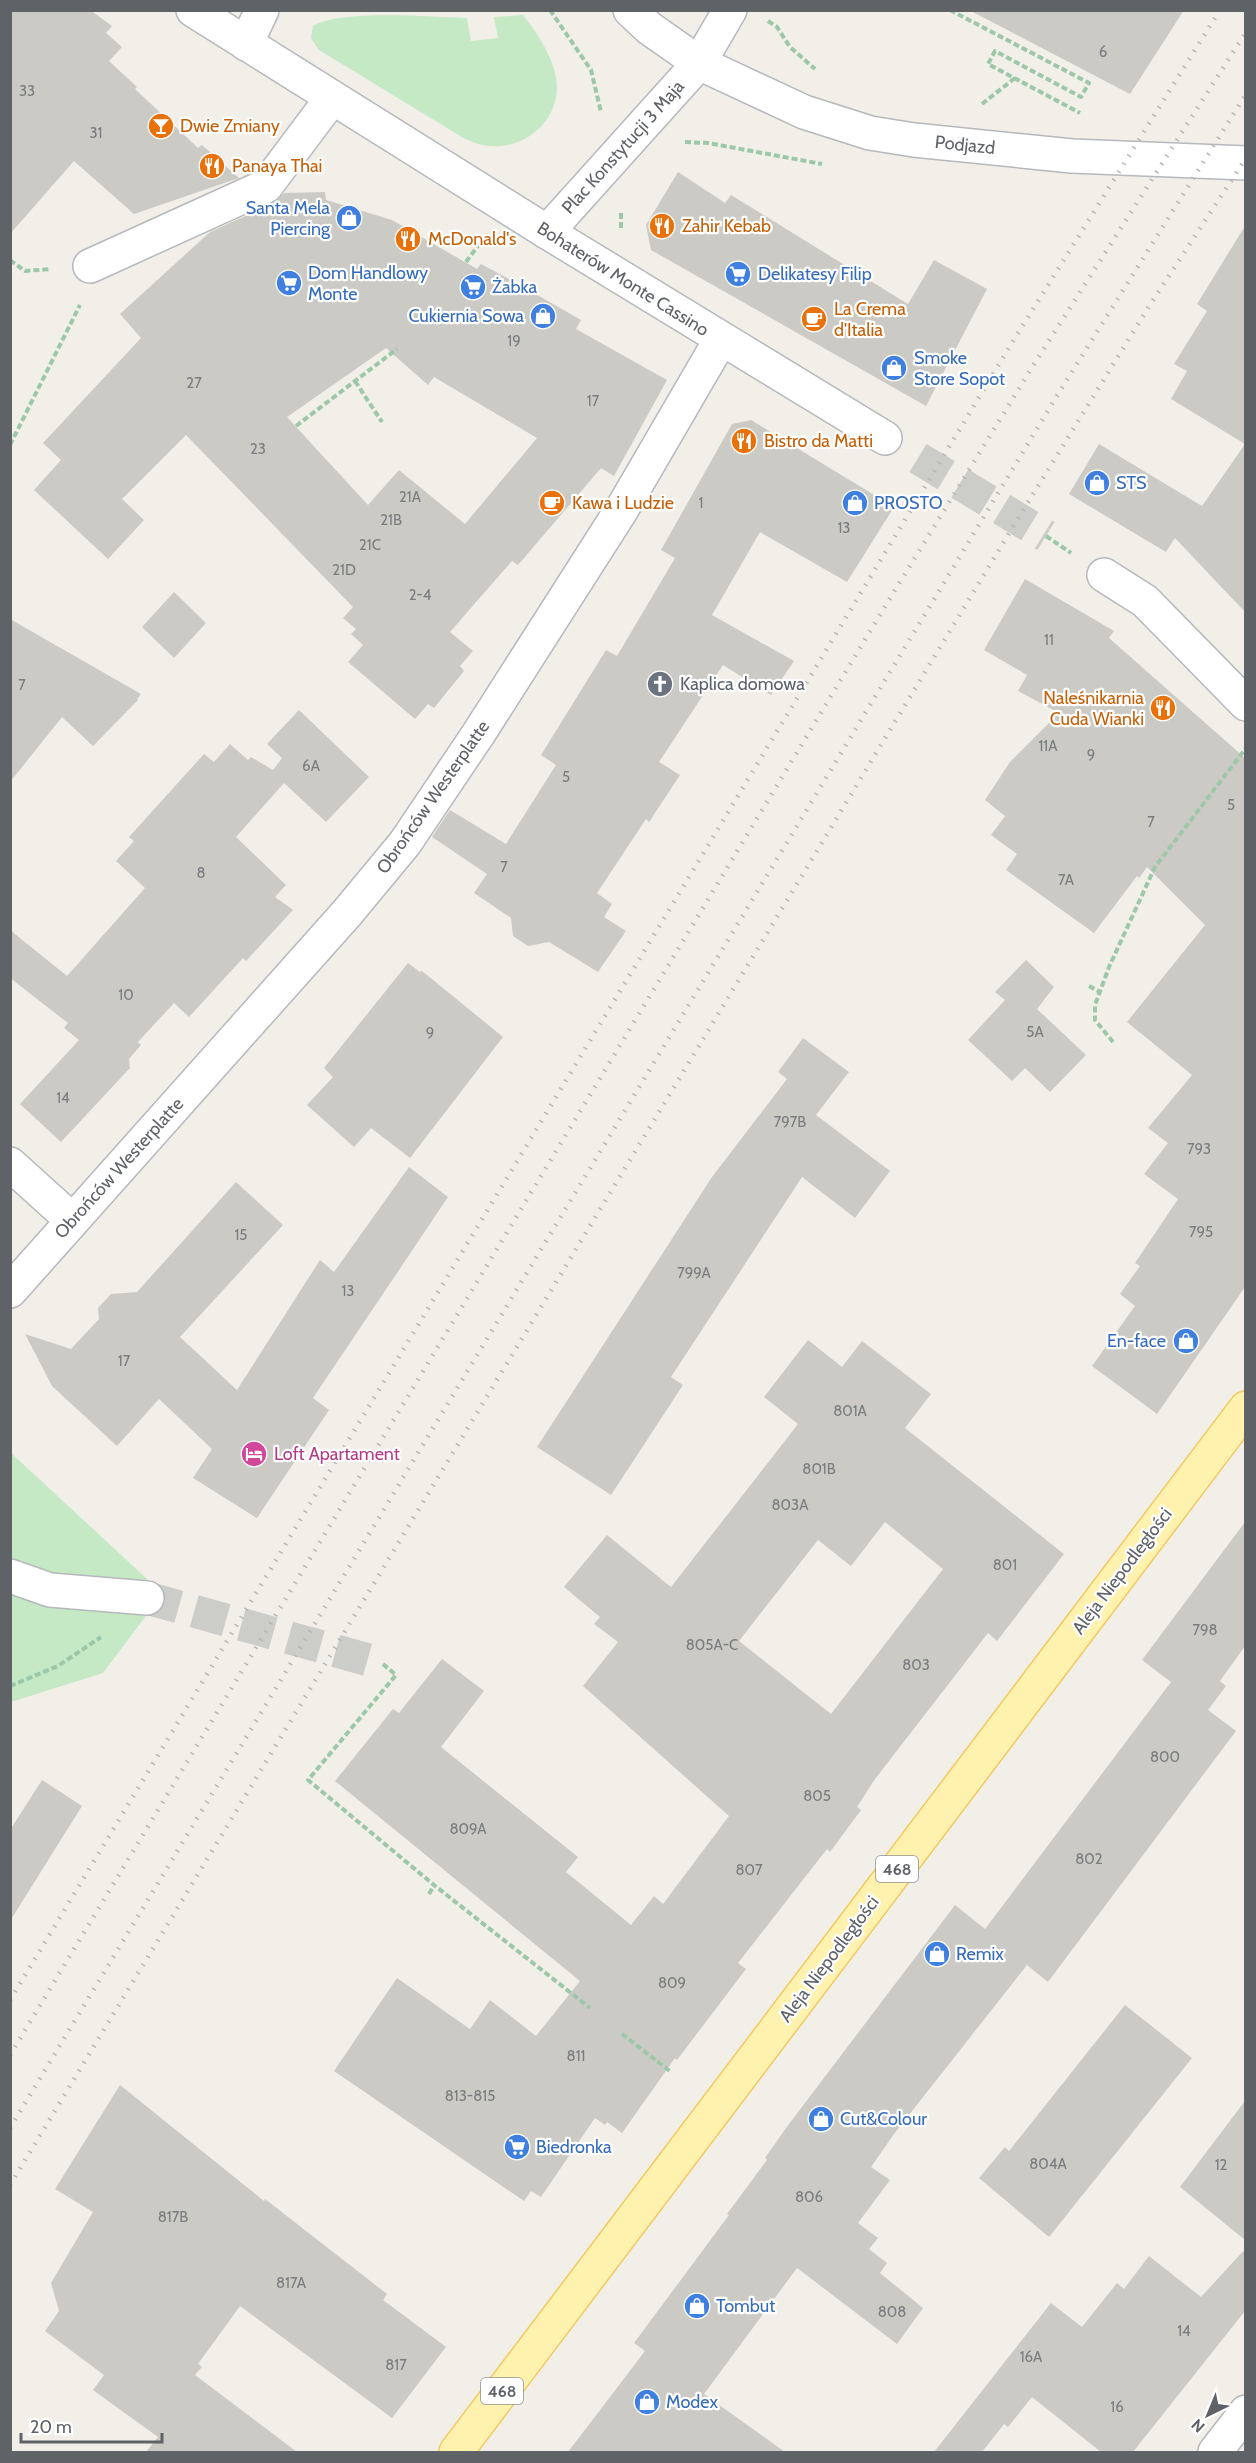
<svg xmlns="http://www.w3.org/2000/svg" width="1256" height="2463" font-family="Cabin,sans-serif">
<rect width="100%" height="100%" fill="#f1efe8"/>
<g fill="#c5e8c5">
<path d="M523,15C538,34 558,64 557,89C555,131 510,157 473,142C466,140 459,135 452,131L319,50L311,38L313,26C341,9 431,17 467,18L471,41L498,38L494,17Z"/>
<polygon points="10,1452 147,1579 145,1617 103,1673 11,1702"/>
</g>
<g fill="#cccac5" fill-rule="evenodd">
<polygon points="10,10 90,10 112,26 106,33 122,47 109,61 137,87 135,89 198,148 202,145 239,178 134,214 74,161 10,234"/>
<polygon points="969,10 1184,10 1130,94"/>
<polygon points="678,172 725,203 731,195 908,304 934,260 987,289 926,406 651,250 646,225"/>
<path d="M325,192L326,200L392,220L477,269L481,264L513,281L581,320L576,329L667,380L614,476L601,468L518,565L512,561L450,632L473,651L460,666L464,671L434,708L428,704L415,719L348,662L363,645L351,634L356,629L343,618L353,607L186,435L122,499L144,520L108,559L34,490L61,460L43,443L141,338L120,314L210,232L274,203L284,193ZM386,348L428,385L434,377L537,438L465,524L399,470L368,505L287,417Z"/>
<polygon points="1245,226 1245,612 1175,538 1166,552 1069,494 1099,444 1202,506 1245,444 1171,399 1187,371 1174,364 1207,311 1197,304"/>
<polygon points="751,420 894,507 847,582 760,532 712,615 794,661 771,695 723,665 659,762 680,775 649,822 646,819 597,893 612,904 604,917 626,931 598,972 549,942 528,946 513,936 511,918 474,893 487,874 432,837 450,810 506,844 556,765 541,755 606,650 617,656 675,558 661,550 732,424"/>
<polygon points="1025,579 1114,631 1109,638 1245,758 1245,1287 1157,1414 1092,1366 1135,1306 1120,1294 1140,1266 1135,1263 1178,1199 1144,1174 1168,1143 1148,1128 1192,1075 1127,1022 1205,925 1147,867 1139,878 1137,876 1094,933 1006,870 1017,854 991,835 1005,816 985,800 1010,762 1059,713 1018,691 1027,675 984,650"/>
<polygon points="174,592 206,623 174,658 142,627"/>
<polygon points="10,619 141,694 137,699 138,700 93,746 62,717 10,782"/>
<polygon points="299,710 369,777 326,822 284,783 236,837 286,885 275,897 293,910 246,961 243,958 189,1017 174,1003 138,1042 141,1045 129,1059 130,1068 61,1142 20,1104 79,1040 64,1028 68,1023 10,978 10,930 67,976 145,888 116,861 134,841 129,837 204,754 214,762 230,744 248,760 251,757 273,770 282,758 267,744"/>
<polygon points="1026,960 1054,987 1037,1009 1086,1055 1050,1092 1025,1068 1012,1081 968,1040 1005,1000 995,992"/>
<polygon points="408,963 420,972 422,971 503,1037 410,1158 371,1128 354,1147 307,1105 333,1077 324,1068"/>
<polygon points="803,1038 849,1072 816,1115 890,1171 855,1218 802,1177 671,1377 683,1385 611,1495 537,1447 712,1177 787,1079 778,1072"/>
<polygon points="409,1167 448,1197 313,1398 329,1410 257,1518 193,1478 212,1449 159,1399 117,1446 52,1386 25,1334 71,1349 99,1319 98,1308 111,1294 137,1292 236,1182 283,1225 180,1337 237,1390 320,1260 334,1272"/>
<path d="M808,1340L842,1367L862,1341L931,1394L905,1428L1064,1554L997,1641L988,1633L875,1779L857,1807L861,1810L830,1852L827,1849L738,1963L746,1969L677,2060L675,2058L622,2133L607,2122L605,2125L595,2118L541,2197L531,2191L524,2201L334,2071L397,1978L470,2029L490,2000L536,2036L580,1981L335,1781L393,1709L399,1713L442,1659L484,1691L441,1747L578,1857L566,1872L631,1925L654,1896L663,1904L729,1816L583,1686L618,1642L594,1624L600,1617L564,1587L607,1535L671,1587L798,1424L764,1397ZM885,1522L943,1569L831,1714L739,1641L818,1540L851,1566Z"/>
<polygon points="1245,1522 1245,1646 1220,1681 1226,1686 1208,1710 1236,1731 1048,1982 1027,1965 894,2134 871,2167 890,2180 858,2223 878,2238 869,2249 887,2263 880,2273 923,2308 897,2344 797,2268 704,2394 785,2452 568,2452 645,2351 634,2343 729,2215 727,2214 767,2160 765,2158 786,2128 955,1905 985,1929 1171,1682 1142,1660"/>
<polygon points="42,1780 82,1806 10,1921 10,1830"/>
<polygon points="1125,2005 1192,2058 1049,2237 979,2178 1005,2147 1009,2151"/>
<polygon points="120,2085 264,2201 265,2199 387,2294 383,2300 446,2347 392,2418 240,2306 198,2364 202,2367 195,2375 297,2452 146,2452 158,2437 93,2390 104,2375 45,2331 59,2311 51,2283 93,2212 55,2189"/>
<polygon points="1245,2101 1245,2240 1180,2187"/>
<polygon points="1245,2249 1245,2311 1133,2452 1101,2452 1032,2397 1008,2427 1004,2424 982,2452 934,2452 1051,2303 1082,2327 1117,2283 1124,2289 1149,2256 1201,2297"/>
</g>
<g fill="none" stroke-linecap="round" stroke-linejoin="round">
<g stroke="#ccccc8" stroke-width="33" stroke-dasharray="33 16" stroke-linecap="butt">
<polyline points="918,458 1046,536"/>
<polyline points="147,1598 383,1664"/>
</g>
<g stroke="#b5b8bc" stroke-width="36">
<g id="minor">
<polyline points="193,10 547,232 885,438"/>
<polyline points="630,10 649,28 699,63 804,112 870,133 914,140 1072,156 1246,163"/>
<polyline points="246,44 262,10"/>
<polyline points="547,232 699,63 730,10"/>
<polyline points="90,266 266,186 332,98"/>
<polyline points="1104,575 1145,601 1246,704"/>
<polyline points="10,1164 72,1220"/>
<polyline points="10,1291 347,913 405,843 479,733 622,509 721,339"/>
<polyline points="10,1576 50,1590 147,1598"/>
<polyline points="1215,2452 1246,2412"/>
</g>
</g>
<g stroke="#f2c960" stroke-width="36">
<polyline id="major" points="456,2452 1246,1408"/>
</g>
<g stroke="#9cc7a9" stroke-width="4" stroke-dasharray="6 3" stroke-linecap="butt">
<polyline points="550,10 591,70 601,112"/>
<polyline points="950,10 1089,83 1081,97 995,51 988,64 1080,113"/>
<polyline points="768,21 777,27 790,47 815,69"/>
<polyline points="982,104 1015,78"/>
<polyline points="685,142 708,143 822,164"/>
<polyline points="621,213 621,230"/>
<polyline points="10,260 25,271 51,269"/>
<polyline points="466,262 483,239"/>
<polyline points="355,381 382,422"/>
<polyline points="296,426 397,349"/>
<polyline points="10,445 80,305"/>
<polyline points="1046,536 1071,553"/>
<polyline points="1089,986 1100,992"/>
<polyline points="1113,1042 1095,1020 1095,1005 1109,967 1155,867 1246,748"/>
<polyline points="383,1664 396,1675 308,1780 434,1885 590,2008"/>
<polyline points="10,1686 58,1666 101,1637"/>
<polyline points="429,1894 434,1885"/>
<polyline points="622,2034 671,2072"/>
</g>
<use href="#minor" stroke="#fff" stroke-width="33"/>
<use href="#major" stroke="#fff2af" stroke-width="33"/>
<g stroke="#b6b7b8" stroke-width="4.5" stroke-dasharray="1.5 8" stroke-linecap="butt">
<polyline points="10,2000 1010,346 1220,10"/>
<polyline points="10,2055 892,595 1036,361 1246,32"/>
<polyline points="10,2128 1055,399 1246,94"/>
<polyline points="10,2185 1014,525 1148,308 1246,158"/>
</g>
</g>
<defs>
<g id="bar-disc" transform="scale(1.35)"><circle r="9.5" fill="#e8710a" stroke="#fff"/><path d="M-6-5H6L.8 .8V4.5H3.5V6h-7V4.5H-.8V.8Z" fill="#fff"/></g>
<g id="restaurant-disc" transform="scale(1.35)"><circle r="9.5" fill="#e8710a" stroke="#fff"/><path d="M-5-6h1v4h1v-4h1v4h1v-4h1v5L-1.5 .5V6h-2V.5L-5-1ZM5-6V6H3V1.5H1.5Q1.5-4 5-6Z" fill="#fff"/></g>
<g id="shop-disc" transform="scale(1.35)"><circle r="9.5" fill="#3f7fe0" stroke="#fff"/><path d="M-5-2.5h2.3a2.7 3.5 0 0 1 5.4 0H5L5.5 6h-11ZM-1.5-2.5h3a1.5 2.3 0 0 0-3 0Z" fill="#fff"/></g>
<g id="supermarket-disc" transform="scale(1.35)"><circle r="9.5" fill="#3f7fe0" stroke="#fff"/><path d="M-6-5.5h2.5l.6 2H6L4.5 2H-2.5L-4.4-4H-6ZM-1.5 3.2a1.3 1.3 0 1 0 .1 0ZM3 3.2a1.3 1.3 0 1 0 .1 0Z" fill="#fff"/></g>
<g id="cafe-disc" transform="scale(1.35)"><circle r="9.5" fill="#e8710a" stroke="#fff"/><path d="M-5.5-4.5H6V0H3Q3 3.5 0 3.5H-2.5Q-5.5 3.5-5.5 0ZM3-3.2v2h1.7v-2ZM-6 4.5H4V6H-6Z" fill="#fff"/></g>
<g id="church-disc" transform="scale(1.35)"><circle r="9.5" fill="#6b7280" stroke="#fff"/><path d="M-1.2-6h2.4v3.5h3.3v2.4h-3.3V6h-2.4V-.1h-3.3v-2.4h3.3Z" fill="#fff"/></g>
<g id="hotel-disc" transform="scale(1.35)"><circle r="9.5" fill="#d1479c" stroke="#fff"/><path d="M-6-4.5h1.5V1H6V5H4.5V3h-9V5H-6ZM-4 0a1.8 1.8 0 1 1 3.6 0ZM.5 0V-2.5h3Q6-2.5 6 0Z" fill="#fff"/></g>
</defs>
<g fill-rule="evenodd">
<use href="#bar-disc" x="161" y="126"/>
<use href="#restaurant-disc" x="212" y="166"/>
<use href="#shop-disc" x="349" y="218"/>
<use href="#restaurant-disc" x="662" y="226"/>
<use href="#restaurant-disc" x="408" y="239"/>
<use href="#supermarket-disc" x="738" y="274"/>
<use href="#supermarket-disc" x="289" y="283"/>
<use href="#supermarket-disc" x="473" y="287"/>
<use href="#shop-disc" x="543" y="316"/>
<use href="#cafe-disc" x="814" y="319"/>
<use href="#shop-disc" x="894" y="368"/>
<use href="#restaurant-disc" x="744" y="441"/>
<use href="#shop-disc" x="1097" y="483"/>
<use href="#cafe-disc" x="552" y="503"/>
<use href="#shop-disc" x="855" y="503"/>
<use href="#church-disc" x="660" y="684"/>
<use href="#restaurant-disc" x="1163" y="708"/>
<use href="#shop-disc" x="1186" y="1341"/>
<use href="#hotel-disc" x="254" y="1454"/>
<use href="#shop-disc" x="937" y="1954"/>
<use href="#shop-disc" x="821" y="2119"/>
<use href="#supermarket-disc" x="517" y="2147"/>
<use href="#shop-disc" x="697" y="2306"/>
<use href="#shop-disc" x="647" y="2402"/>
</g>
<g text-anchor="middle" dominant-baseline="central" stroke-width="4.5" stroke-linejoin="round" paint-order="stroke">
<g font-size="15" fill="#7a7d7f">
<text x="1103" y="52">6</text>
<text x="27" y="91">33</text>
<text x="96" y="133">31</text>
<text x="514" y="341">19</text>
<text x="194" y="383">27</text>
<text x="593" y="401">17</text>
<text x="258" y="449">23</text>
<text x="410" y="497">21A</text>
<text x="701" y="503">1</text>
<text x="391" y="520">21B</text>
<text x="844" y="528">13</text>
<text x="370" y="545">21C</text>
<text x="344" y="570">21D</text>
<text x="420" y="595">2-4</text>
<text x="1049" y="640">11</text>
<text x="22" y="685">7</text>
<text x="1048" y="746">11A</text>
<text x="1091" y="755">9</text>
<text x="311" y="766">6A</text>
<text x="566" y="777">5</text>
<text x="1231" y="805">5</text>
<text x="1151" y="822">7</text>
<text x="504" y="867">7</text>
<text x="201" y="873">8</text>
<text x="1066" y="880">7A</text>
<text x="126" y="995">10</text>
<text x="1035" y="1032">5A</text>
<text x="430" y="1033">9</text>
<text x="63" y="1098">14</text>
<text x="790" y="1122">797B</text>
<text x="1199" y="1149">793</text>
<text x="1201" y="1232">795</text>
<text x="241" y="1235">15</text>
<text x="694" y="1273">799A</text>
<text x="348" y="1291">13</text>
<text x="124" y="1361">17</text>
<text x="850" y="1411">801A</text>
<text x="819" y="1469">801B</text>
<text x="790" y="1505">803A</text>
<text x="1005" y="1565">801</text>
<text x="1205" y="1630">798</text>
<text x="712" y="1645">805A-C</text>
<text x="916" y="1665">803</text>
<text x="1165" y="1757">800</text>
<text x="817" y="1796">805</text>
<text x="468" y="1829">809A</text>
<text x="1089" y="1859">802</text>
<text x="749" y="1870">807</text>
<text x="672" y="1983">809</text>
<text x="576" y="2056">811</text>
<text x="470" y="2096">813-815</text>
<text x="1048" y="2164">804A</text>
<text x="1221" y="2165">12</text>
<text x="809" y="2197">806</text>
<text x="173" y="2217">817B</text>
<text x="291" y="2283">817A</text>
<text x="892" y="2312">808</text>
<text x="1184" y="2331">14</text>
<text x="1031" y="2357">16A</text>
<text x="396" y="2365">817</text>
<text x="1117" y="2407">16</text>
</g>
<g fill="#fff" stroke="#8f9295" stroke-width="1.5">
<rect x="876" y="1856" width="42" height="26" rx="4.5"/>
<rect x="481" y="2378" width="42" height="26" rx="4.5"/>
</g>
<g font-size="16" font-weight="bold" fill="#5f6368">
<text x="897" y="1869">468</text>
<text x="502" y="2391">468</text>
</g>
<g font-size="18" fill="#c56008" stroke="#fff" text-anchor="start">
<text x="180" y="126">Dwie Zmiany</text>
<text x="232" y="166">Panaya Thai</text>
<text x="682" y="226">Zahir Kebab</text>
<text x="428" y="239">McDonald's</text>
<text x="834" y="309">La Crema<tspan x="834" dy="21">d'Italia</tspan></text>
<text x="764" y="441">Bistro da Matti</text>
<text x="572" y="503">Kawa i Ludzie</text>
<text x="1144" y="698" text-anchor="end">Naleśnikarnia<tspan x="1144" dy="21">Cuda Wianki</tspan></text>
</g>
<g font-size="18" fill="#5f6368" stroke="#fff">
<text transform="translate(965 145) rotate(6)">Podjazd</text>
<text transform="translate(623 147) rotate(-48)">Plac Konstytucji 3 Maja</text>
<text transform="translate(623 279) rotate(32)">Bohaterów Monte Cassino</text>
<text transform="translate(433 797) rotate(-55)">Obrońców Westerplatte</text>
<text transform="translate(119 1168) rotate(-48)">Obrońców Westerplatte</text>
<text transform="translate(1122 1571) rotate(-53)">Aleja Niepodległości</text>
<text transform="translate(829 1959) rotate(-53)">Aleja Niepodległości</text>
</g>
<g font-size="18" fill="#366cbe" stroke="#fff" text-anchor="start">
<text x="330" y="208" text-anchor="end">Santa Mela<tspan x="330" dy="21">Piercing</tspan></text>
<text x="308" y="273">Dom Handlowy<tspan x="308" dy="21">Monte</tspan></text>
<text x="758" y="274">Delikatesy Filip</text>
<text x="492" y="287">Żabka</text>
<text x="524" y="316" text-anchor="end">Cukiernia Sowa</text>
<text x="914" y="358">Smoke<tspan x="914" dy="21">Store Sopot</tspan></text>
<text x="1116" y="483">STS</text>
<text x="874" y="503">PROSTO</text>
<text x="1166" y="1341" text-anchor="end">En-face</text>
<text x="956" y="1954">Remix</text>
<text x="840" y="2119">Cut&amp;Colour</text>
<text x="536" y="2147">Biedronka</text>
<text x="716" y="2306">Tombut</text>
<text x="666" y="2402">Modex</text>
</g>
<g font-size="18" fill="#5b616d" stroke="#fff" text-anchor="start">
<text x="680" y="684">Kaplica domowa</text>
</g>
<g font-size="18" fill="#b23c85" stroke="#fff" text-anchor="start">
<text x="274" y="1454">Loft Apartament</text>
</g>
</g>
<rect width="1256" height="2463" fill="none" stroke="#5f6368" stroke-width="24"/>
<g transform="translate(1208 2415) rotate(223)" stroke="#ffffff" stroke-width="4.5" paint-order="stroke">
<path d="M0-4.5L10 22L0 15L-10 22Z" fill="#5f6368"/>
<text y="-9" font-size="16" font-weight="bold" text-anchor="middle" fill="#5f6368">N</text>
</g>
<path d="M21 2433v9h141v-9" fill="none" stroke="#5f6368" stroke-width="3"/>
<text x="30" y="2433" font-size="18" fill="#5f6368" stroke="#ffffff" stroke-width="4.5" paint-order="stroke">20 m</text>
</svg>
